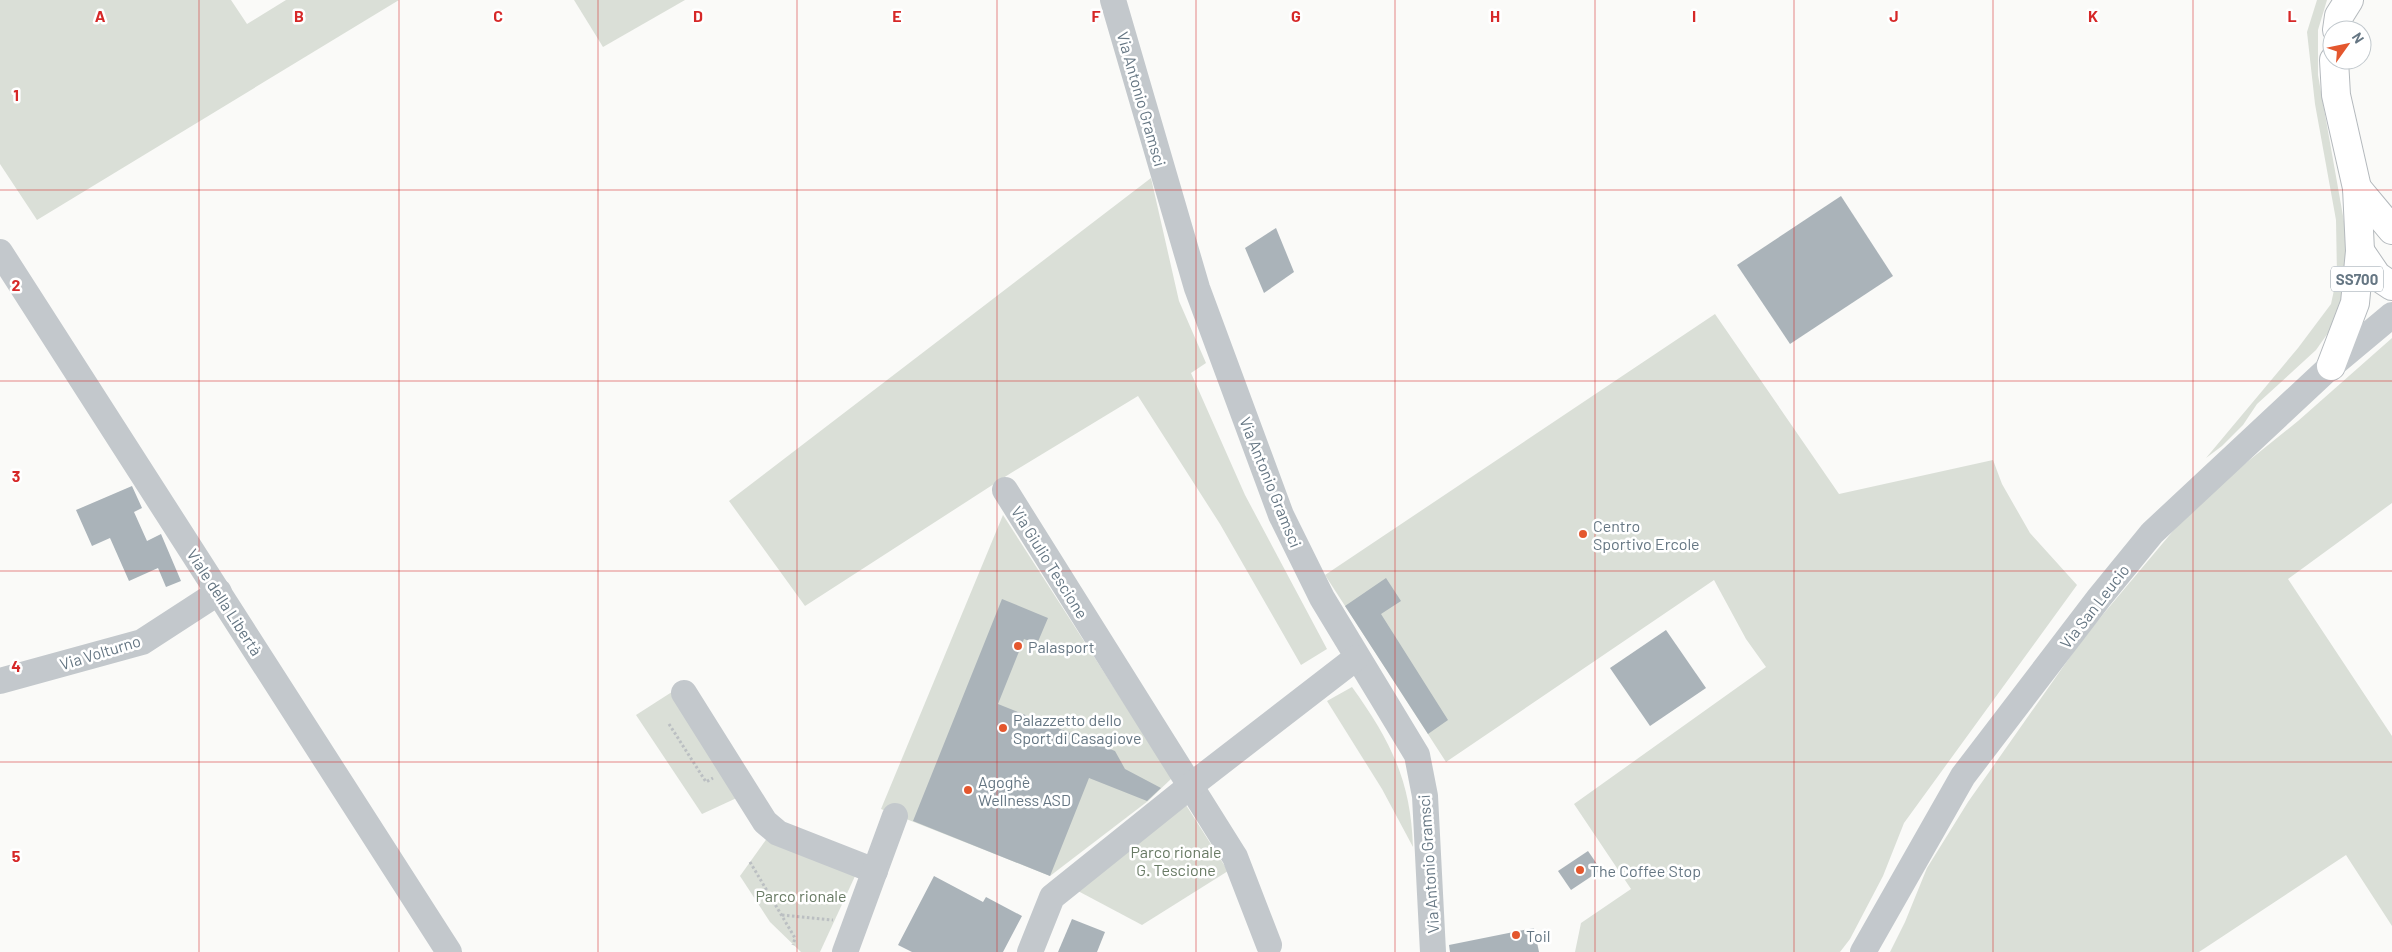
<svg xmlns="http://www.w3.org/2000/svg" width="2392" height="952" font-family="Barlow,sans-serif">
<rect width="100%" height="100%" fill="#fafaf8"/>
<g fill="#dadfd7">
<polygon points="0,0 231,0 247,24 286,0 399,0 37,220 0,164"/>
<polygon points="574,0 685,0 603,47"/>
<polygon points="2317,0 2327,0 2318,30 2318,75 2351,261 2343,303 2335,323 2316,350 2257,404 2243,425 2222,446 2206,458 2298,348 2331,304 2337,276 2336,220 2315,104 2307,32"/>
<polygon points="1151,178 1179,301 1206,363 1191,373 1245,495 1327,649 1301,665 1220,524 1138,396 1011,473 805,606 729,501"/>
<polygon points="1715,314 1839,494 1993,460 2002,484 2030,533 2077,585 1904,823 1883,876 1850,939 1840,952 1575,952 1581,923 1631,889 1574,804 1766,667 1746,639 1714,580 1446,762 1325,575"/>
<polygon points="2392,338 2392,503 2288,579 2392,736 2392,926 2346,855 2199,952 1890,952 1905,922 1927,868 1968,802 2084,637 2173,531 2216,487 2298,421"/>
<polygon points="1003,515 1172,778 1148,801 1050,876 881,809"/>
<path d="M1352,687C1390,740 1411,780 1413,847L1382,789L1327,701Z"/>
<polygon points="675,690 741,796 702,814 636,715"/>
<polygon points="1186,805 1228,871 1142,925 1078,891"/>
<polygon points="768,837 856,874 820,952 801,952 770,922 740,876"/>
</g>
<g fill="#aab3b9">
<polygon points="1841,196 1893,276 1790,344 1737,265"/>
<polygon points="1276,228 1294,272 1264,293 1245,248"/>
<polygon points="132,486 142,508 134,512 147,541 161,534 181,581 166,587 158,568 129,581 110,538 92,546 76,510"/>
<polygon points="1386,578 1401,601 1381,614 1448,720 1428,734 1345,606"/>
<polygon points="1002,599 1048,618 1037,644 1024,639 998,704 1115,751 1125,769 1161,788 1147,801 1089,778 1050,876 913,821"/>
<polygon points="1666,630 1706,688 1650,726 1610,668"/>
<polygon points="1588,851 1601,870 1571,890 1558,871"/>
<polygon points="934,876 983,902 986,897 1022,916 1003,952 912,952 898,945"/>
<polygon points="1072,919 1105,932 1097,952 1058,952"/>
<polygon points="1534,928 1539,952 1450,952 1449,945"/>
</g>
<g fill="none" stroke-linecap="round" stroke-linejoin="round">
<g stroke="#b4b9bd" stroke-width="30">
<g id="highway">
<polyline points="2337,30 2339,16 2349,0"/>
<polyline points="2357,188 2392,230"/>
<polyline points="2360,251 2377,276 2392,286"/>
<polyline points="2331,366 2355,303 2360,251 2357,188 2336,95 2334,60"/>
</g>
</g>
<g stroke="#bbbfc2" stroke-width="3" stroke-dasharray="2.5 2.5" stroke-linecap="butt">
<polyline points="669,724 706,782 713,778"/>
<polyline points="750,862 795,938 793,945"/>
<polyline points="782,915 833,920"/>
</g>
<g stroke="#c3c8cc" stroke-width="26">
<polyline points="1113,0 1197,288 1281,515 1322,598 1417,755 1425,796 1433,952"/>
<polyline points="0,252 449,952"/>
<polyline points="1005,490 1235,857 1269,945"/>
<polyline points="0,681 142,642 219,592"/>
<polyline points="684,693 765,822 778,833 875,871"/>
<polyline points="845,952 895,816"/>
<polyline points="1030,952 1052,897 1189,787 1356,658"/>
<polyline points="1863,952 1963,776 2099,598 2152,533 2331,366 2392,315"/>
</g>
<use href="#highway" stroke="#fff" stroke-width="28"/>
</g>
<path fill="none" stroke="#d62828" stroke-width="1" stroke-opacity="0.55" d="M199,0V952M399,0V952M598,0V952M797,0V952M997,0V952M1196,0V952M1395,0V952M1595,0V952M1794,0V952M1993,0V952M2193,0V952M0,190H2392M0,381H2392M0,571H2392M0,762H2392"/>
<g fill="#e4572e" stroke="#fff" stroke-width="2">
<circle cx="1583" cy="534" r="5"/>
<circle cx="1018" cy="646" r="5"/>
<circle cx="1003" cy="728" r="5"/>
<circle cx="968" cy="790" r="5"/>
<circle cx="1580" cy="870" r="5"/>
<circle cx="1516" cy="935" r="5"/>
</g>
<g text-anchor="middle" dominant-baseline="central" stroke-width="5" stroke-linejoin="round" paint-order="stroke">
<rect fill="#fff" stroke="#939fa8" stroke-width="1" x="2331" y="266.5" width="52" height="25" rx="4"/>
<g font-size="15" font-weight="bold" fill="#657683">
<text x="2357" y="279">SS700</text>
</g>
<g font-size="16" fill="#657683" stroke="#fff">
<text transform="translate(1142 99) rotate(74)">Via Antonio Gramsci</text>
<text transform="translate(1271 482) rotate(68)">Via Antonio Gramsci</text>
<text transform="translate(1050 562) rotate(58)">Via Giulio Tescione</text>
<text transform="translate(225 602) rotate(57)">Viale della Libertà</text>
<text transform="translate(2094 606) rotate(-52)">Via San Leucio</text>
<text transform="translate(100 652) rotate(-17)">Via Volturno</text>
<text transform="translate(1428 864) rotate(-94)">Via Antonio Gramsci</text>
</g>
<g font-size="16" fill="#657683" stroke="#fff" text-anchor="start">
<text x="1593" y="525">Centro<tspan x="1593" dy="18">Sportivo Ercole</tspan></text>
<text x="1028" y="646">Palasport</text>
<text x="1013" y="719">Palazzetto dello<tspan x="1013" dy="18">Sport di Casagiove</tspan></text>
<text x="978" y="781">Agoghè<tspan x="978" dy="18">Wellness ASD</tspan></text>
<text x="1590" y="870">The Coffee Stop</text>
<text x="1526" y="935">Toil</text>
</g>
<g font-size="16" fill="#687a64" stroke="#fff">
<text x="1176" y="851">Parco rionale<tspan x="1176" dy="18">G. Tescione</tspan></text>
<text x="801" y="895">Parco rionale</text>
</g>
</g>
<g font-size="16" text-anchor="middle" font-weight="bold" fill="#d62828" stroke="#fff" stroke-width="5" stroke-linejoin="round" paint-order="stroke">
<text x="100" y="22">A</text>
<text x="299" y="22">B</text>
<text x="498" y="22">C</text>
<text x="698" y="22">D</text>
<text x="897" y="22">E</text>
<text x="1096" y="22">F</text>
<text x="1296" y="22">G</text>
<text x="1495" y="22">H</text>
<text x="1694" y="22">I</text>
<text x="1894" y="22">J</text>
<text x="2093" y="22">K</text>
<text x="2292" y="22">L</text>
<text x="16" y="101">1</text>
<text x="16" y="291">2</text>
<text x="16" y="482">3</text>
<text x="16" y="672">4</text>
<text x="16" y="862">5</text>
</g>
<g transform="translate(2347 45) rotate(57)"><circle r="24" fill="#ffffff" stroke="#c1c8cd"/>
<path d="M0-4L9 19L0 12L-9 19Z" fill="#e4572e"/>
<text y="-8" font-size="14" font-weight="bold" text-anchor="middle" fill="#657683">N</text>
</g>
</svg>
